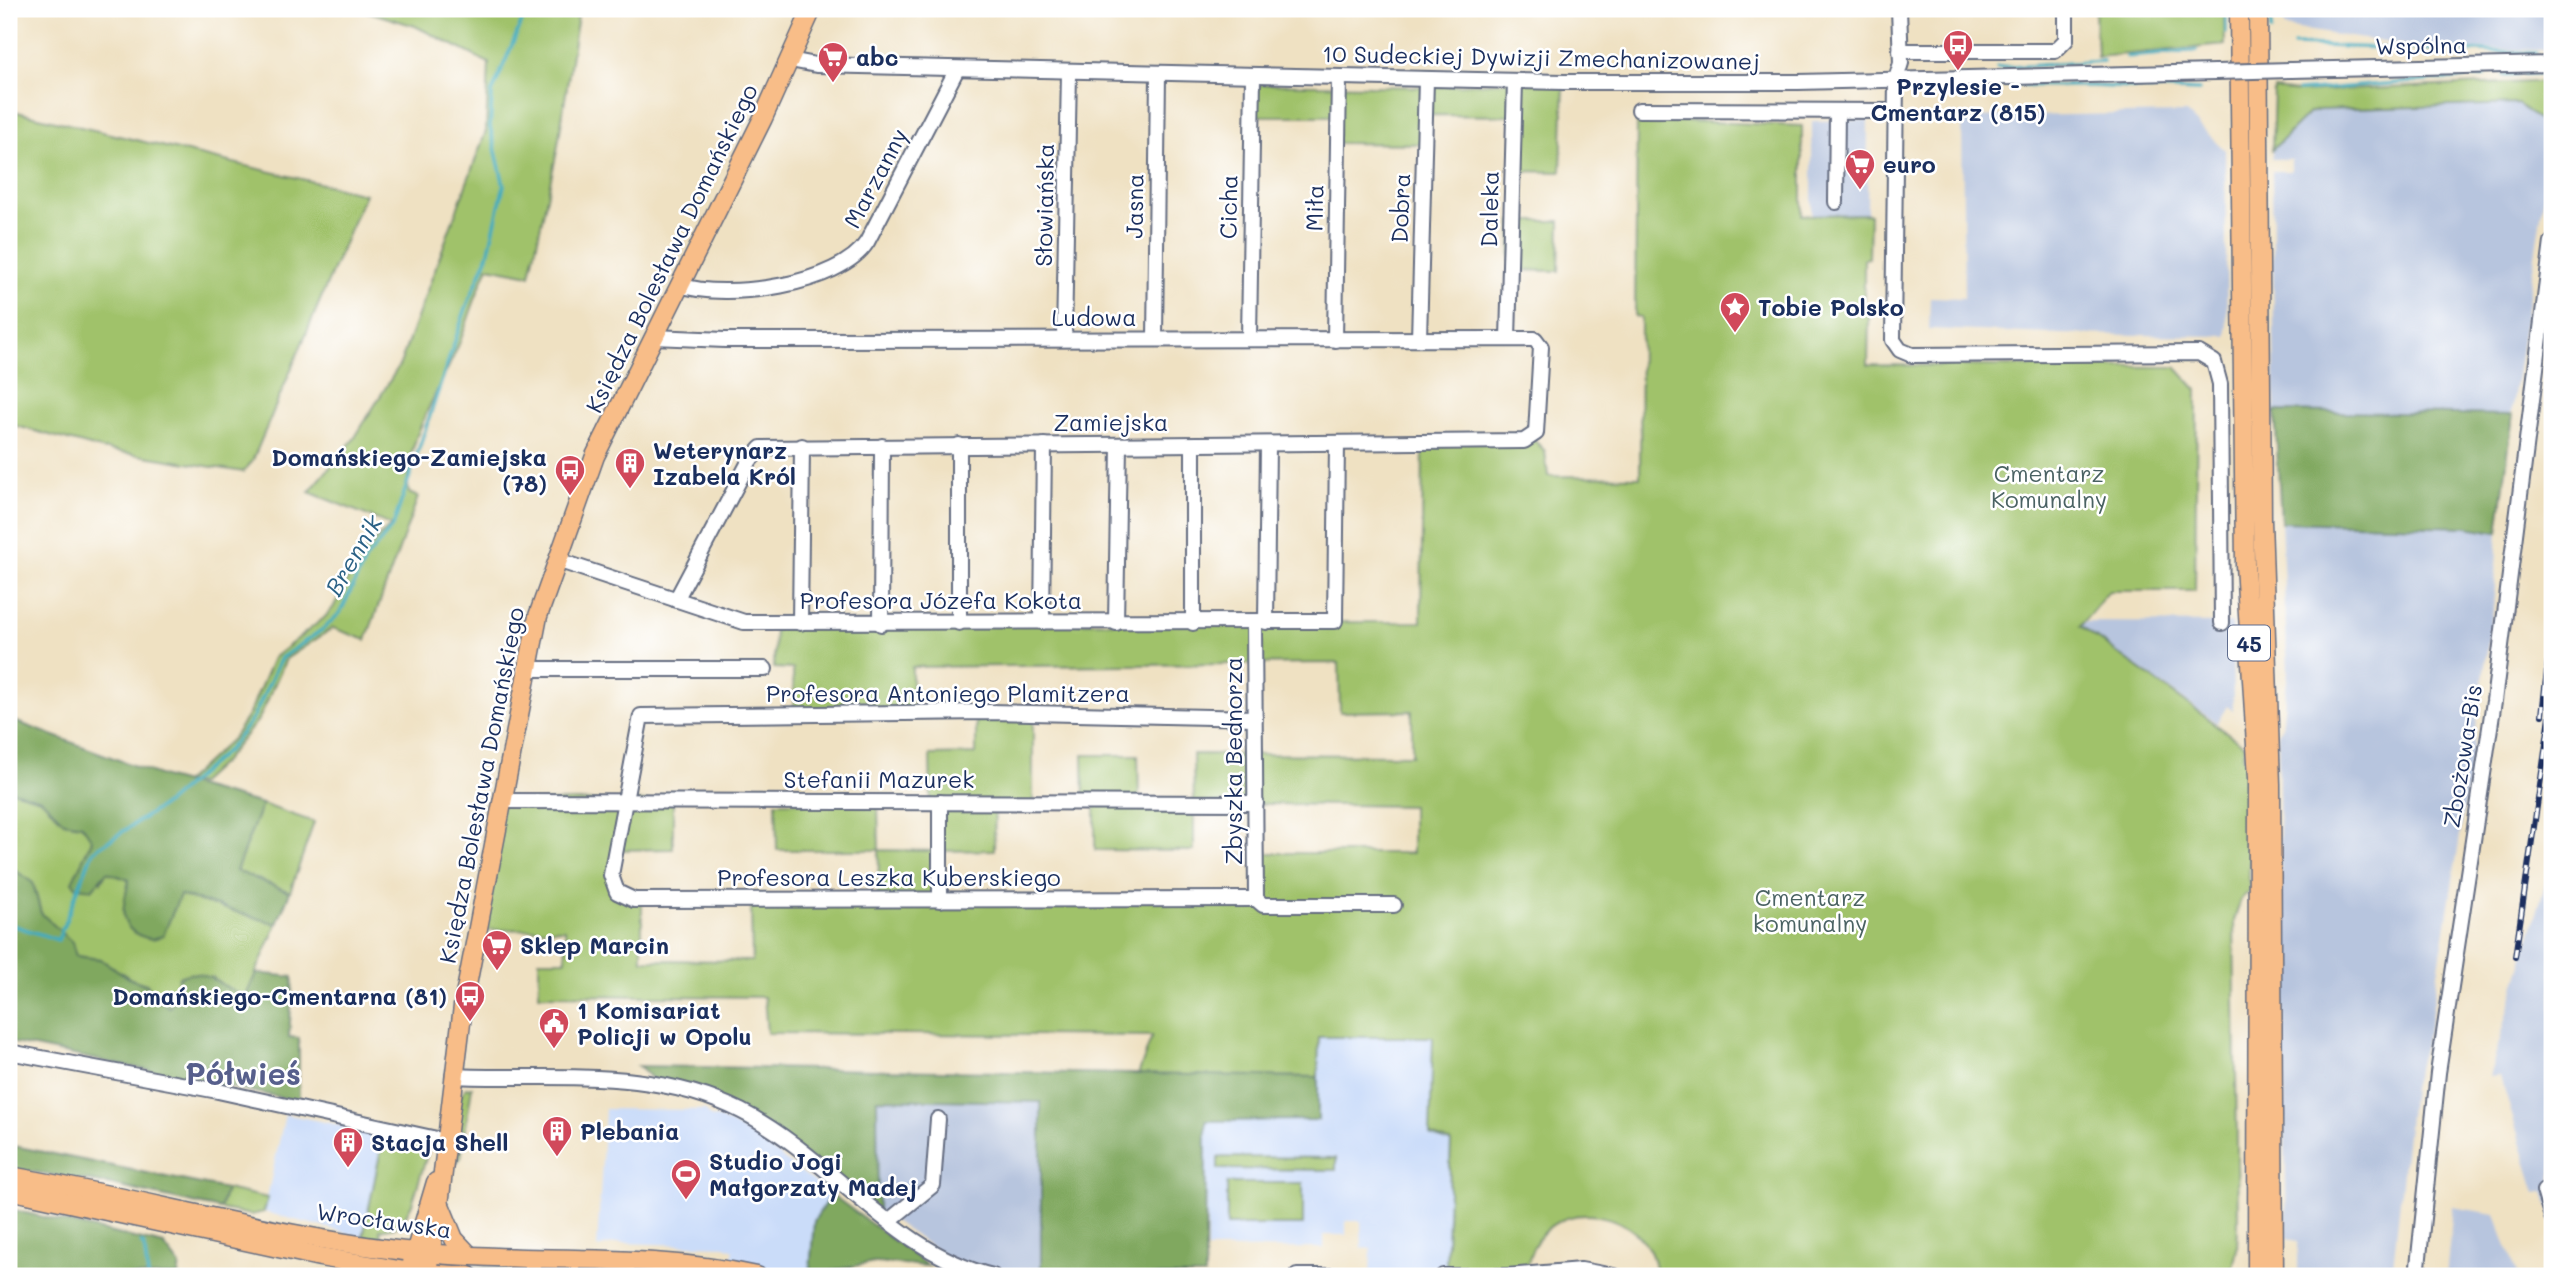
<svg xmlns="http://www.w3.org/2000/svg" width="2561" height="1285" font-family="Mali,sans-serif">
<rect width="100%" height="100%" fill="#fff"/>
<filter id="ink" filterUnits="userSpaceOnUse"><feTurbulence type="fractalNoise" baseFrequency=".0143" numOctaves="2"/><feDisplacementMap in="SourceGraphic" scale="14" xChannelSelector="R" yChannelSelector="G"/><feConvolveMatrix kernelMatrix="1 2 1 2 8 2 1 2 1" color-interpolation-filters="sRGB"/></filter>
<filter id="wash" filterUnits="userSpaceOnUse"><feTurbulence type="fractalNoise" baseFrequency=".00686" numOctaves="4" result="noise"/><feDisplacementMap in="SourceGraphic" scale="28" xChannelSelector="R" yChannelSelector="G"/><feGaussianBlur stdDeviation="1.57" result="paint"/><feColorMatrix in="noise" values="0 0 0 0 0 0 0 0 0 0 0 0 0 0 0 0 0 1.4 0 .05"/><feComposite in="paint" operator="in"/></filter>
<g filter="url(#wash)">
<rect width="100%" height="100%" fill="#efe1c2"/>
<g fill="#cadcf9">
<polygon points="1319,1037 1433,1037 1430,1135 1452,1141 1446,1276 1370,1276 1371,1249 1362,1248 1361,1221 1346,1221 1346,1235 1324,1235 1324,1248 1207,1249 1206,1120 1317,1120"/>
<polygon points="605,1109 705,1110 710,1117 721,1119 754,1137 831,1194 814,1221 810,1270 804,1276 780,1276 729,1263 734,1250 725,1246 616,1243 597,1248"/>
<polygon points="285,1114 384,1134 363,1237 264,1212"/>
</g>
<g fill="#b7c5de">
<polygon points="2283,9 2552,9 2552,39 2549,50 2424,48 2284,27"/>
<polygon points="2518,104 2552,131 2552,143 2511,415 2275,411 2272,171 2291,171 2291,159 2272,159 2272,150 2309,113 2319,110"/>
<polygon points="2186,113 2225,150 2227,336 2051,334 1929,329 1930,297 1964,298 1962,117"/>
<polygon points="1868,120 1867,214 1812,216 1812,121"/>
<polygon points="2281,522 2466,527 2498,532 2494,603 2463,817 2430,1024 2412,1088 2392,1276 2298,1276 2298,1241 2287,1239 2278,733 2282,728 2288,671"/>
<polygon points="2087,622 2232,623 2233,711 2227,706 2217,723 2080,626"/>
<polygon points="2552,861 2552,1217 2544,1192 2536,1193 2500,1076 2489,1077"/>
<polygon points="877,1099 1041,1102 1041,1276 993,1276 965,1270 878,1210"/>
<polygon points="2453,1207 2495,1214 2518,1276 2446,1276"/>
</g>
<g fill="#a0c26b" stroke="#5e7864" stroke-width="2">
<path d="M359,9H579L557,151L530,275L488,267C477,291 470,315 461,339C445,382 400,446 409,493L418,497L366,640L333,628L286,659L259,719L225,760L199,784L185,782L233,738L249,714L273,658L324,618L333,608L358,558L391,525L309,492L354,439L400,364L486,131L489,63L415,26Z"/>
<polygon points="2224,9 2225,45 2097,57 2095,10"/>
<polygon points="1515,81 1564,82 1561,172 1513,171 1514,116 1426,115 1425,144 1338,143 1338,116 1255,116 1258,84 1430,87"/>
<polygon points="2552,81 2552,131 2518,104 2319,110 2309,113 2272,150 2274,89 2298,92"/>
<polygon points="9,110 365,194 252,462 243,472 101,449 9,424"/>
<path d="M1637,119L1802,126V215L1870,214L1869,258L1864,259V313L1869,314L1868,365L2176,367L2197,390L2195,591H2109L2080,626L2244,745L2243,758L2249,764V891L2241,899L2234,921L2238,1222L2237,1249L2231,1276H1655C1658,1212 1541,1182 1527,1269L1446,1268L1451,1142L1430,1135L1433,1037H1319L1318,1077L1138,1075L1152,1036L767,1033L764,997L539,995V960H566L565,929L476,930L501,801H673V849L615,850L612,882L642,900V960L752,961L751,900L878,899L879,850H777L776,802H878L879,850L940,851V803L931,802L930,755L976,754V712H1033V803H995L994,850L940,851V899H1256V853H1412V806L1194,803V851L1095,850V803H1084L1083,755H1138L1139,803H1194L1193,754L1412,755V711L1340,712L1339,663L912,667V713L794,714L793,669L774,668L775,623L1421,622L1423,442L1532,438L1545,451L1548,476L1640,477L1641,318L1635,317Z"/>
<polygon points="1512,221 1560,221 1559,271 1510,270"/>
<polygon points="9,790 41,799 64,822 81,825 90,833 101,882 107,872 129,880 128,888 179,895 277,924 246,996 233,993 212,977 174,1000 169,1007 157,999 147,984 131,979 100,959 76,956 41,913 33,883 9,866"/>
<polygon points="262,804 314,822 290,892 236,871"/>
<polygon points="472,1087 461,1158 456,1162 460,1096 466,1088"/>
<polygon points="384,1134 430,1145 412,1204 400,1226 380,1230 381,1239 363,1237"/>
<polygon points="1218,1157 1336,1158 1336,1170 1218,1169"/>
<rect x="1227" y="1183" width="76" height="42"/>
<polygon points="226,1189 268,1198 264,1212 251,1215 220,1209"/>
<polygon points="466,1267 680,1270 724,1276 465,1269"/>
</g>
<g fill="#80a85f" stroke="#4e6c5e" stroke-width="2">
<polygon points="2275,411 2513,415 2498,532 2466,527 2281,522"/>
<path d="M9,719L167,778L262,804L236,871L290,892L277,924L180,895L163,936C154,939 150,940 141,936C114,925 125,901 129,880L107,872L92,889L77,887L72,882L92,840L82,825L64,822L41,799L9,790Z"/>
<path d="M9,866L33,883L41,913L72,942L76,956L100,959L131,979L147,985L157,999L169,1007L174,1000L179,977C205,964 222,990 246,996L257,973L293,977L289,1037L299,1038V1101L9,1042Z"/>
<polygon points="638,1066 1318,1077 1318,1120 1206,1121 1205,1276 1041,1276 1041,1102 877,1099 878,1210 765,1125 657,1083"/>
<polygon points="9,1145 226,1189 220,1209 107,1184 9,1168"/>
<polygon points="831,1194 928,1266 874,1262 830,1271 810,1270 814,1221"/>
<polygon points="9,1209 164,1245 180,1266 178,1276 9,1276"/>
</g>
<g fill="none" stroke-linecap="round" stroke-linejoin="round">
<g stroke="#40acbf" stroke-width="3.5">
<polyline points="2226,9 2226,33"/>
<polyline points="2271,9 2271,31"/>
<polyline points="2294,45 2536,53"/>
<polyline points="2550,52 2552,51"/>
<polyline points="2127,57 2197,51"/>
<polyline points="1997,68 2103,61"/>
<polyline points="2504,75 2551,73"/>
<polyline points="1998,85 2093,86 2199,91"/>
<polyline points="2298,91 2485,76"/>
<polyline points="9,924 58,940 93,851 168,802 230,748 253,718 281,658 323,629 340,613 366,559 393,526 466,308 488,255 504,185 490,127 492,93 527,9"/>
<polyline points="141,1243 144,1245 148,1276"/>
</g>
</g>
</g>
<g filter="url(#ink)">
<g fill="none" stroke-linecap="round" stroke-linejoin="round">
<g stroke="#656d81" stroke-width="18">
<g id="minor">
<polyline points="1899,9 1901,63 1896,79 1893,340 1900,350 1912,355 2199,353 2214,362 2220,384 2222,623"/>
<polyline points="1900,51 2055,51 2066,40 2066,9"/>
<polyline points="790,60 816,65 1564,82 1798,82 2216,72"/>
<polyline points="2291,70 2552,64"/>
<polyline points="1639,110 1895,111"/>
<polyline points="1836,202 1837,111"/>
<path d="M680,285C726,301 840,285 867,242L957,69"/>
<polyline points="654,337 725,340 1535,339 1541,347 1536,433 1524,441 761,448 750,460 676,600"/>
<polyline points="1064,339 1069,72"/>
<polyline points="1155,339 1158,74"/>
<polyline points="1249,339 1253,76"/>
<polyline points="1419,339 1426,79"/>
<polyline points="1508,339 1515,81"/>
<polyline points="1335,340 1339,77"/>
<polyline points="959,445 959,623"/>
<polyline points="557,560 744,622 1335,621 1337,443"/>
<polyline points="1042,622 1044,445"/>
<polyline points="1254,622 1256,899"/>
<polyline points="1266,622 1268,444"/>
<polyline points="800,623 802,446"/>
<polyline points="1116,623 1119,445"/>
<polyline points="1193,623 1193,445"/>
<polyline points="881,624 882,446"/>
<polyline points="525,669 765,669"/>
<polyline points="1255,718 989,712 641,716 611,875 617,892 634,900 1256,899"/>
<polyline points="501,801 1256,803"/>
<polyline points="1256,899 1263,905 1394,905"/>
<polyline points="940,900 940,802"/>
<polyline points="9,1052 218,1091 446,1141"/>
<path d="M453,1076C551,1081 650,1065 741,1111C829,1155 896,1254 993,1276"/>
<polyline points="2544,1191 2552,1217"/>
<polyline points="890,1220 933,1185 938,1119"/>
<polyline points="1297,1276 1343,1276"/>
<polyline points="1360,1276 1369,1276"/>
<polyline points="1443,1276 1507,1276 1581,1270 1614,1276"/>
<polyline points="2417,1276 2438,1073 2494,701 2552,242"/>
</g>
</g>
<g stroke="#656d81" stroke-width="21">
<g id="major">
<polyline points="2239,9 2245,565 2258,778 2257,1276"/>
<polyline points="2258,9 2262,520 2271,784 2274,1276"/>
<path d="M9,1176C144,1198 278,1238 414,1252C528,1264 644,1251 757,1276"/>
<polyline points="9,1190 320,1257 410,1272 469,1276"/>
<polyline points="440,1205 454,1239 469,1255"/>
<polyline points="412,1263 436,1182"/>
<polyline points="426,1276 439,1205 463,1006 538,616 595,456 763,118 812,9"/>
</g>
</g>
<use href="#minor" stroke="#fff" stroke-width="14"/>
<use href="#major" stroke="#f8bd88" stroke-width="18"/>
<g stroke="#1b2f5e" stroke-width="6">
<g id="rail">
<polyline points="2542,715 2552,624"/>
<polyline points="2515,957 2552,703"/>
</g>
</g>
<use href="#rail" stroke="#fff" stroke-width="3.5" stroke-dasharray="10" stroke-linecap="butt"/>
<g stroke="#656d81" stroke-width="18" stroke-linecap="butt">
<polyline id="minor-bridge" points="2216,72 2291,70"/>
</g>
<use href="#minor-bridge" stroke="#fff" stroke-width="14"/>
</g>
</g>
<defs>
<g id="bus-pin" transform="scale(1.575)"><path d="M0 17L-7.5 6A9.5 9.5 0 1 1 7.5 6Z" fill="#d1495b" stroke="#fff"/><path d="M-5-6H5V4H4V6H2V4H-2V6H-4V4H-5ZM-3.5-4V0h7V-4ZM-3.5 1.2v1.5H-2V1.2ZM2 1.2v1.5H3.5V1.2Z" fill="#fff"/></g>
<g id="supermarket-pin" transform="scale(1.575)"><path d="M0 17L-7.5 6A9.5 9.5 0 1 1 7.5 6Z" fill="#d1495b" stroke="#fff"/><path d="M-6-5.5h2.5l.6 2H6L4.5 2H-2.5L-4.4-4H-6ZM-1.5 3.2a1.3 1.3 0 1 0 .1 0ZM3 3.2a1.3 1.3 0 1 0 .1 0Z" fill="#fff"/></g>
<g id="sight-pin" transform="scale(1.575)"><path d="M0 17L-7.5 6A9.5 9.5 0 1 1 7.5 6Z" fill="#d1495b" stroke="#fff"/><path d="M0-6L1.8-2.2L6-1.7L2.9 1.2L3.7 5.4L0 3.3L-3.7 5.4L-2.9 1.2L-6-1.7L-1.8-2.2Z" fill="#fff"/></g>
<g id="building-pin" transform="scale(1.575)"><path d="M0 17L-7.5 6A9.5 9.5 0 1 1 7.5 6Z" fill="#d1495b" stroke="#fff"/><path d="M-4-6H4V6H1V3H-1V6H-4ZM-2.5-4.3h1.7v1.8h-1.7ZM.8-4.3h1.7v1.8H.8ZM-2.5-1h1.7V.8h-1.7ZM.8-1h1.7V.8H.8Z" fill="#fff"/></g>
<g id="civic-pin" transform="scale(1.575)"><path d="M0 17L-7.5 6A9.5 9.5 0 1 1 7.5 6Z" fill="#d1495b" stroke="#fff"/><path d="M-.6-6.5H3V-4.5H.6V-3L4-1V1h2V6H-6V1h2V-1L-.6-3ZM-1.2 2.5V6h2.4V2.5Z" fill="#fff"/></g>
<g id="stadium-pin" transform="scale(1.575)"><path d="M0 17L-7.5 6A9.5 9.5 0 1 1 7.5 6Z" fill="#d1495b" stroke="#fff"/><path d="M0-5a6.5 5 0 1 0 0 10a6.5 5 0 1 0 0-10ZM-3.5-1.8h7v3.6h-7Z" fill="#fff"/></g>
</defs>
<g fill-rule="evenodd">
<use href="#bus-pin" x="1958" y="45"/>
<use href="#supermarket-pin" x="833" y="57"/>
<use href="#supermarket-pin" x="1860" y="164"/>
<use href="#sight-pin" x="1735" y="307"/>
<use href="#building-pin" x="630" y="463"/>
<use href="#bus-pin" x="570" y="470"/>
<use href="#supermarket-pin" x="497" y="945"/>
<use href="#bus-pin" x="470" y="996"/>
<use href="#civic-pin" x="554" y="1023"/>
<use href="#building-pin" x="557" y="1131"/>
<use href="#building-pin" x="348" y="1142"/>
<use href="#stadium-pin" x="686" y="1174"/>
</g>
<g text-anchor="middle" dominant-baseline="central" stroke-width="5" stroke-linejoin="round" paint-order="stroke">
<rect fill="#fff" stroke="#5f6d8e" stroke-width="2" x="2228" y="625.5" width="42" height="35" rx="5"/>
<g font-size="21" font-weight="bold" fill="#1b2f5e">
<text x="2249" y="643">45</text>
</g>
<g font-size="23" fill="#1b2f5e" stroke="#fff">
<text transform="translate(2421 45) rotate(-1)">Wspólna</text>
<text transform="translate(1541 57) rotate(1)">10 Sudeckiej Dywizji Zmechanizowanej</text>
<text transform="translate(875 178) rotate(-62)">Marzanny</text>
<text transform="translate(1044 205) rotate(-89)">Słowiańska</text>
<text transform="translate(1134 206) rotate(-89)">Jasna</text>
<text transform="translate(1228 207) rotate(-89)">Cicha</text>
<text transform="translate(1314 208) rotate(-89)">Miła</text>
<text transform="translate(1400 208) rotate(-88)">Dobra</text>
<text transform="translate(1489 209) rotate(-89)">Daleka</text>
<text transform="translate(671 248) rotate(-64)">Księdza Bolesława Domańskiego</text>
<text x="1094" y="317">Ludowa</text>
<text x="1111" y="422">Zamiejska</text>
<text x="941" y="600">Profesora Józefa Kokota</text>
<text x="948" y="693">Profesora Antoniego Plamitzera</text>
<text transform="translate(2462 756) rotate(-81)">Zbożowa-Bis</text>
<text transform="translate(1233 761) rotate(-90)">Zbyszka Bednorza</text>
<text x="879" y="779">Stefanii Mazurek</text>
<text transform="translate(481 785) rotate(-79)">Księdza Bolesława Domańskiego</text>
<text x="889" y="877">Profesora Leszka Kuberskiego</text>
<text transform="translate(384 1220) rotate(8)">Wrocławska</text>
</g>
<g font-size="23" font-weight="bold" fill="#1b2f5e" stroke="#fff" text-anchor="start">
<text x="856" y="57">abc</text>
<text x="1958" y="86" text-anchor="middle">Przylesie -<tspan x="1958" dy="26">Cmentarz (815)</tspan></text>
<text x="1883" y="164">euro</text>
<text x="1758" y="307">Tobie Polsko</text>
<text x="653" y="450">Weterynarz<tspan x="653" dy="26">Izabela Król</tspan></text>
<text x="547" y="457" text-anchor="end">Domańskiego-Zamiejska<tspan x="547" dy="26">(78)</tspan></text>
<text x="520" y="945">Sklep Marcin</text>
<text x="447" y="996" text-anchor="end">Domańskiego-Cmentarna (81)</text>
<text x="577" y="1010">1 Komisariat<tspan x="577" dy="26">Policji w Opolu</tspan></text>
<text x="580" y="1131">Plebania</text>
<text x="371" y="1142">Stacja Shell</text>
<text x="709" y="1161">Studio Jogi<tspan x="709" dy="26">Małgorzaty Madej</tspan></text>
</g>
<g font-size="23" fill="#4a6263" stroke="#fff">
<text x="2049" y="473">Cmentarz<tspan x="2049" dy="26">Komunalny</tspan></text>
<text x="1810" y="897">Cmentarz<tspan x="1810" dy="26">komunalny</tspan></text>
</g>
<g font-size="24" font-style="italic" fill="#2a6185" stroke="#fff">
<text transform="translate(353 555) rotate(-60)">Brennik</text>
</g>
<g font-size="30" font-weight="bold" fill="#575f8c" stroke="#fff">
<text x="243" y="1073">Półwieś</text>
</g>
</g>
<rect width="2561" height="1285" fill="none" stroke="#fff" stroke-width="35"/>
</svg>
